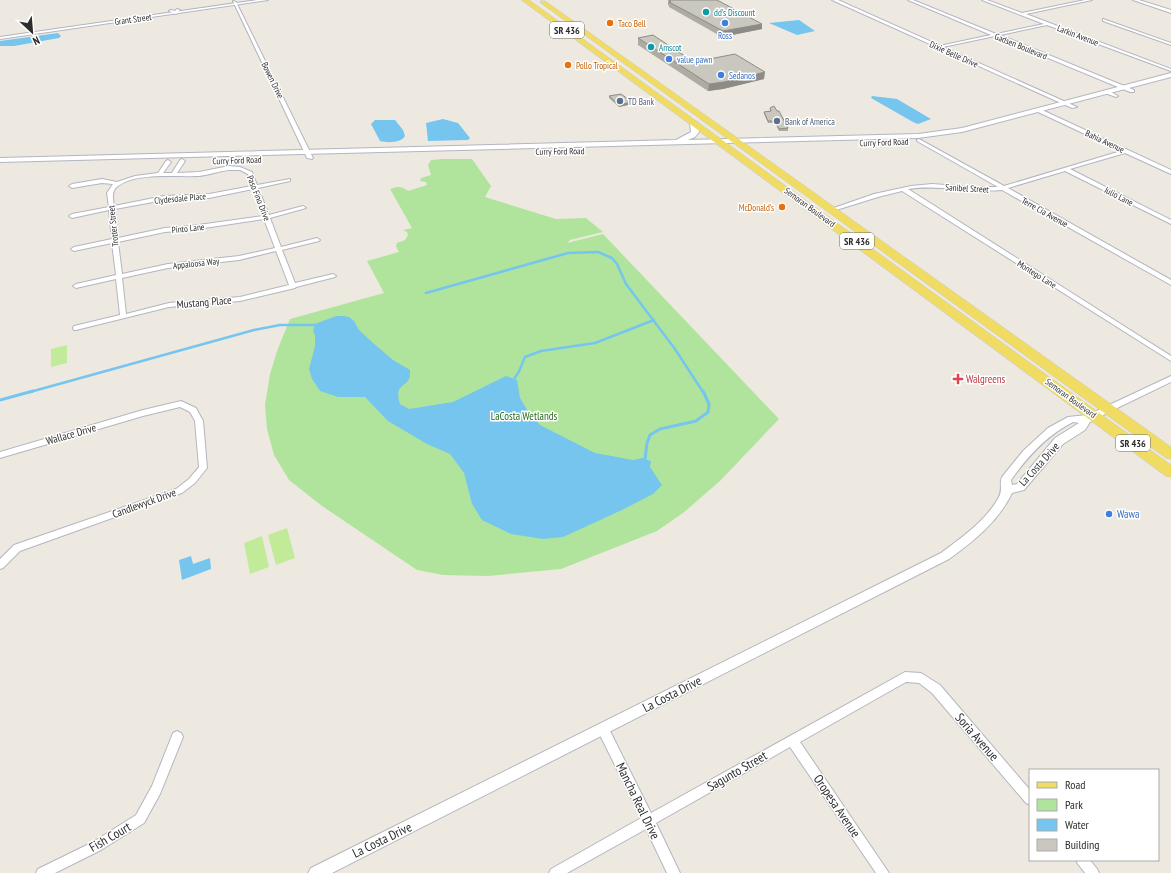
<svg xmlns="http://www.w3.org/2000/svg" width="1171" height="873" font-family="'PT Sans Narrow',sans-serif">
<rect width="100%" height="100%" fill="#eee9e0"/>
<path fill="#b0e49d" d="M442,159H472L491,186L485,197L556,219L586,218L603,232L570,240L567,243L603,234L779,419L720,481L683,513L657,531L561,569L488,576L443,575L417,570L322,506L289,480L274,455L267,429L265,405L270,374L277,351L290,319L384,293L367,261L399,252L396,246L397,243L405,240L408,235L407,232L403,230L412,228L390,189C397,186 402,186 408,191L427,185L426,182L420,181L421,178L431,175L428,165L431,160Z"/>
<g fill="#c2eb99">
<polygon points="67,345 67,363 51,367 51,349"/>
<polygon points="287,528 295,558 276,565 268,535"/>
<polygon points="262,536 269,567 250,574 244,543"/>
</g>
<g fill="#75c5ef">
<polygon points="799,20 815,31 797,35 769,23"/>
<polygon points="58,33 61,36 59,38 14,46 0,46 0,41"/>
<polygon points="872,96 897,99 931,119 918,124 913,122 871,98"/>
<polygon points="443,119 458,123 470,138 468,140 428,141 426,123"/>
<path d="M375,120H395L403,130L405,136C401,143 387,143 380,141L371,124Z"/>
<path d="M336,316H344L349,317L354,321L359,330L373,343L393,360L410,370C411,384 404,382 399,390C397,394 399,400 400,404L409,409L453,402L506,376L517,380L520,398L529,413L540,425L595,453L633,460L642,458L651,461L650,467L662,485L653,494L622,510L563,537L543,539L511,534L482,520L472,504L464,473L450,454L427,444L388,421L365,397H338L320,391L312,379L309,369L315,346V335L313,331L315,324Z"/>
<polygon points="191,556 193,564 210,558 211,569 182,580 179,560"/>
</g>
<g fill="none" stroke-linecap="round" stroke-linejoin="round">
<g stroke="#75c5ef" stroke-width="2.5">
<polyline points="426,293 568,253 598,252 612,258 617,264 626,284 675,349 703,392"/>
<path d="M514,379C522,369 520,367 525,357L541,351L595,343L654,320"/>
<polyline points="30,392 254,330 280,325 317,325"/>
</g>
<g stroke="#75c5ef" stroke-width="3">
<polyline points="0,400 33,391"/>
<polyline points="645,459 647,443 650,435 660,429 696,421 708,412 709,404 703,391"/>
</g>
<g stroke="#b3b5c0" stroke-width="2">
<g id="minor">
<polygon points="908,0 913,0 996,34 1044,24 982,0 987,0 1022,13 1085,0 1092,0 1026,14 1171,69 1171,71 1047,25 1000,35 1134,90 1134,92 1130,92 995,36 938,48 939,46 991,35"/>
<polygon points="233,1 236,2 313,158 312,159 307,158"/>
<polygon points="177,9 180,10 176,14 169,11 171,10 175,11"/>
<polygon points="1103,19 1171,43 1171,45 1103,21"/>
<polygon points="1105,91 1109,91 1118,96 1116,97 1105,93"/>
<path d="M1036,109H1040L1171,170V174L1125,153L1070,169L1171,220V224L1065,171L1008,188L1171,280V285L1002,190C971,193 939,184 908,189L1171,356V361L902,191L878,197L833,211L828,210L874,194L911,186L932,184L972,187H998L917,141V140L919,139L1004,186L1121,151L1036,111Z"/>
<path d="M182,159L185,161L177,173L199,172L229,166L240,167L252,172L257,185L290,179V181L258,188L269,215L303,206L306,208L270,218L281,247L317,238L320,240L319,241L282,250L295,283L333,274L336,276L335,277L296,287L295,288L240,301L169,307L76,330H74L73,328L74,326L120,315L116,279L76,288L73,286L76,284L116,275L112,243L74,251L71,249L74,247L112,239L109,210L72,218L69,216L72,214L109,207L107,193L113,184L102,183L72,188L69,186L72,184L102,179L117,182L135,176L158,173L166,161L168,160L171,162L163,173H172L180,160ZM229,170H240L248,174L252,186L209,194L164,196L114,206C113,199 111,191 118,186C136,172 177,177 199,176C209,175 219,171 229,170ZM253,189L263,216L191,226L165,228L118,238L115,209L164,200L209,198ZM264,219L275,248L239,256L168,264L122,274L118,242L165,232L191,230ZM276,251L289,285L240,297L169,303L126,314L122,278L168,268L239,260Z"/>
<polygon points="1171,376 1171,382 1111,411 1108,412 1104,409 1105,407"/>
<polygon points="181,401 196,408 203,421 207,468 195,483 182,493 20,551 3,568 0,569 0,559 14,545 176,489 189,479 199,467 195,421 190,412 180,407 143,416 0,458 0,452 143,410"/>
<polygon points="905,672 921,673 940,685 1030,790 1030,805 1026,803 932,693 919,683 906,682 800,742 889,873 876,873 790,747 656,823 680,873 667,873 646,829 567,873 549,873 551,869 641,818 599,733 598,729 599,725 603,724 607,725 651,813"/>
<polygon points="177,731 181,733 183,737 160,794 144,823 101,850 55,873 36,873 38,869 93,842 136,815 152,786 173,733"/>
<polygon points="1076,860 1090,860 1097,869 1099,873 1085,873 1078,864"/>
</g>
</g>
<g stroke="#b3b5c0" stroke-width="2">
<g id="tertiary">
<polygon points="257,0 268,0 0,39 0,37"/>
<polygon points="832,0 838,0 1077,107 1072,108"/>
<polygon points="1133,0 1139,0 1171,10 1171,13"/>
<path d="M1108,406L1111,407L1113,409L1111,411L1090,422L1085,430L1063,444L1024,490L1012,493C998,522 974,541 949,559L332,873H308L311,868L941,553C962,537 986,521 999,497C1003,489 999,483 1002,477L1023,451L1048,428L1068,417L1087,415ZM1073,422L1079,423L1055,438L1017,484L1012,485L1011,480C1028,456 1047,435 1073,422Z"/>
</g>
</g>
<g stroke="#b3b5c0" stroke-width="2">
<polygon id="secondary" points="1171,73 1171,77 962,132 918,138 0,162 0,158 676,140 691,132 690,123 694,121 698,123 699,132 695,137 688,140 918,134 962,128"/>
</g>
<g stroke="#c8c8c8" stroke-width="1">
<g id="primary">
<polygon points="522,0 529,0 1171,465 1171,477 1166,476"/>
<polygon points="541,1 545,1 1171,447 1171,459 1166,458 541,3"/>
</g>
</g>
<use href="#minor" fill="#fff" fill-rule="evenodd"/>
<use href="#tertiary" fill="#fff" fill-rule="evenodd"/>
<use href="#secondary" fill="#fff" fill-rule="evenodd"/>
<use href="#primary" fill="#f1dc63" fill-rule="evenodd"/>
</g>
<g fill="#aeaba3">
<polygon points="668,0 762,29 722,37 669,7 669,6 668,5"/>
<polygon points="638,38 694,62 764,79 723,89 708,91 638,45"/>
<polygon points="609,96 632,104 619,107 609,98"/>
<polygon points="770,108 788,128 788,131 779,131 775,123 768,123 764,114 764,112 770,111"/>
</g>
<g fill="#8d8b85">
<polygon points="762,24 762,29 722,37 723,31"/>
<polygon points="765,72 764,79 723,89 708,91 709,84"/>
<polygon points="632,102 632,104 619,107 619,105"/>
</g>
<g fill="#cac7be" stroke="#8d8b85">
<polygon points="669,0 717,0 762,24 723,31 669,2 671,2"/>
<polygon points="653,35 694,62 735,54 765,72 724,82 709,84 638,38"/>
<polygon points="621,94 632,102 619,105 609,96"/>
<polygon points="774,106 777,111 779,111 788,128 779,129 775,121 768,121 764,112 771,111 770,108"/>
</g>
<g fill="#0f9aa8" stroke="#fff" stroke-width="1.5">
<circle cx="706" cy="12" r="4"/>
<circle cx="651" cy="47" r="4"/>
</g>
<g fill="#e8710a" stroke="#fff" stroke-width="1.5">
<circle cx="610" cy="23" r="4"/>
<circle cx="568" cy="65" r="4"/>
<circle cx="782" cy="207" r="4"/>
</g>
<g fill="#3f7fe0" stroke="#fff" stroke-width="1.5">
<circle cx="725" cy="23" r="4"/>
<circle cx="669" cy="59" r="4"/>
<circle cx="721" cy="75" r="4"/>
<circle cx="1109" cy="514" r="4"/>
</g>
<g fill="#5c6f8a" stroke="#fff" stroke-width="1.5">
<circle cx="620" cy="101" r="4"/>
<circle cx="777" cy="121" r="4"/>
</g>
<path fill="#e0444e" stroke="#fff" stroke-width="1.5" d="M956 373h4v4h4v4h-4v4h-4v-4h-4v-4h4z"/>
<g text-anchor="middle" dominant-baseline="central" stroke-width="3" stroke-linejoin="round" paint-order="stroke">
<g font-size="9" fill="#0d838f" stroke="#fff" text-anchor="start">
<text x="714" y="12">dd's Discount</text>
<text x="659" y="47">Amscot</text>
</g>
<g font-size="9" fill="#2d2d2d" stroke="#fff">
<text transform="translate(133 19) rotate(-8)">Grant Street</text>
<text transform="translate(1078 35) rotate(21)">Larkin Avenue</text>
<text transform="translate(1021 46) rotate(22)">Gadsen Boulevard</text>
<text transform="translate(954 54) rotate(24)">Dixie Belle Drive</text>
<text transform="translate(273 80) rotate(64)">Bowen Drive</text>
<text transform="translate(1105 141) rotate(25)">Bahia Avenue</text>
<text transform="translate(884 142) rotate(-2)">Curry Ford Road</text>
<text transform="translate(560 151) rotate(-1)">Curry Ford Road</text>
<text transform="translate(237 160) rotate(-2)">Curry Ford Road</text>
<text transform="translate(967 188) rotate(3)">Sanibel Street</text>
<text transform="translate(1119 196) rotate(27)">Julio Lane</text>
<text transform="translate(180 198) rotate(-5)">Clydesdale Place</text>
<text transform="translate(259 198) rotate(68)">Paso Fino Drive</text>
<text transform="translate(810 207) rotate(36)">Semoran Boulevard</text>
<text transform="translate(1045 212) rotate(29)">Terre Cia Avenue</text>
<text transform="translate(113 226) rotate(-96)">Trotter Street</text>
<text transform="translate(188 228) rotate(-6)">Pinto Lane</text>
<text transform="translate(196 263) rotate(-6)">Appaloosa Way</text>
<text transform="translate(1037 274) rotate(32)">Montego Lane</text>
<text transform="translate(1071 398) rotate(36)">Semoran Boulevard</text>
</g>
<g font-size="9" fill="#c56008" stroke="#fff" text-anchor="start">
<text x="618" y="23">Taco Bell</text>
<text x="576" y="65">Pollo Tropical</text>
<text x="774" y="207" text-anchor="end">McDonald's</text>
</g>
<g font-size="9" fill="#366cbe" stroke="#fff" text-anchor="start">
<text x="725" y="35" text-anchor="middle">Ross</text>
<text x="677" y="59">value pawn</text>
<text x="729" y="75">Sedanos</text>
</g>
<g font-size="9" fill="#4e5e75" stroke="#fff" text-anchor="start">
<text x="628" y="101">TD Bank</text>
<text x="785" y="121">Bank of America</text>
</g>
<g fill="#fff" stroke="#6c6c6c" stroke-width="1">
<rect x="550" y="22" width="34" height="16" rx="3"/>
<rect x="840" y="233" width="34" height="16" rx="3"/>
<rect x="1116" y="435" width="34" height="16" rx="3"/>
</g>
<g font-size="10" font-weight="bold" fill="#2d2d2d">
<text x="567" y="30">SR 436</text>
<text x="857" y="241">SR 436</text>
<text x="1133" y="443">SR 436</text>
</g>
<g font-size="11" fill="#2d2d2d" stroke="#fff">
<text transform="translate(204 302) rotate(-5)">Mustang Place</text>
<text transform="translate(71 434) rotate(-16)">Wallace Drive</text>
<text transform="translate(1039 464) rotate(-48)">La Costa Drive</text>
<text transform="translate(144 503) rotate(-20)">Candlewyck Drive</text>
</g>
<g font-size="11" fill="#be3a42" stroke="#fff" text-anchor="start">
<text x="966" y="379">Walgreens</text>
</g>
<g font-size="11" fill="#256c1b" stroke="#fff">
<text x="524" y="416">LaCosta Wetlands</text>
</g>
<g font-size="11" fill="#366cbe" stroke="#fff" text-anchor="start">
<text x="1117" y="514">Wawa</text>
</g>
<g font-size="13" fill="#2d2d2d" stroke="#fff">
<text transform="translate(672 694) rotate(-27)">La Costa Drive</text>
<text transform="translate(977 737) rotate(49)">Soria Avenue</text>
<text transform="translate(737 771) rotate(-30)">Sagunto Street</text>
<text transform="translate(638 801) rotate(64)">Mancha Real Drive</text>
<text transform="translate(837 806) rotate(56)">Oropesa Avenue</text>
<text transform="translate(110 837) rotate(-30)">Fish Court</text>
<text transform="translate(382 840) rotate(-26)">La Costa Drive</text>
</g>
</g>
<rect x="1029" y="769" width="130" height="92" fill="#ffffff" stroke="#ababab"/>
<rect x="1037" y="782" width="20" height="6" fill="#f1dc63" stroke="#ababab"/>
<text x="1065" y="789" font-size="12" fill="#2d2d2d">Road</text>
<rect x="1037" y="799" width="20" height="12" fill="#b0e49d" stroke="#ababab"/>
<text x="1065" y="809" font-size="12" fill="#2d2d2d">Park</text>
<rect x="1037" y="819" width="20" height="12" fill="#75c5ef" stroke="#ababab"/>
<text x="1065" y="829" font-size="12" fill="#2d2d2d">Water</text>
<rect x="1037" y="839" width="20" height="12" fill="#cac7be" stroke="#ababab"/>
<text x="1065" y="849" font-size="12" fill="#2d2d2d">Building</text>
<g transform="translate(32 32) rotate(154)" stroke="#ffffff" stroke-width="3" paint-order="stroke">
<path d="M0-3L7 15L0 10L-7 15Z" fill="#2d2d2d"/>
<text y="-6" font-size="11" font-weight="bold" text-anchor="middle" fill="#2d2d2d">N</text>
</g>
</svg>
